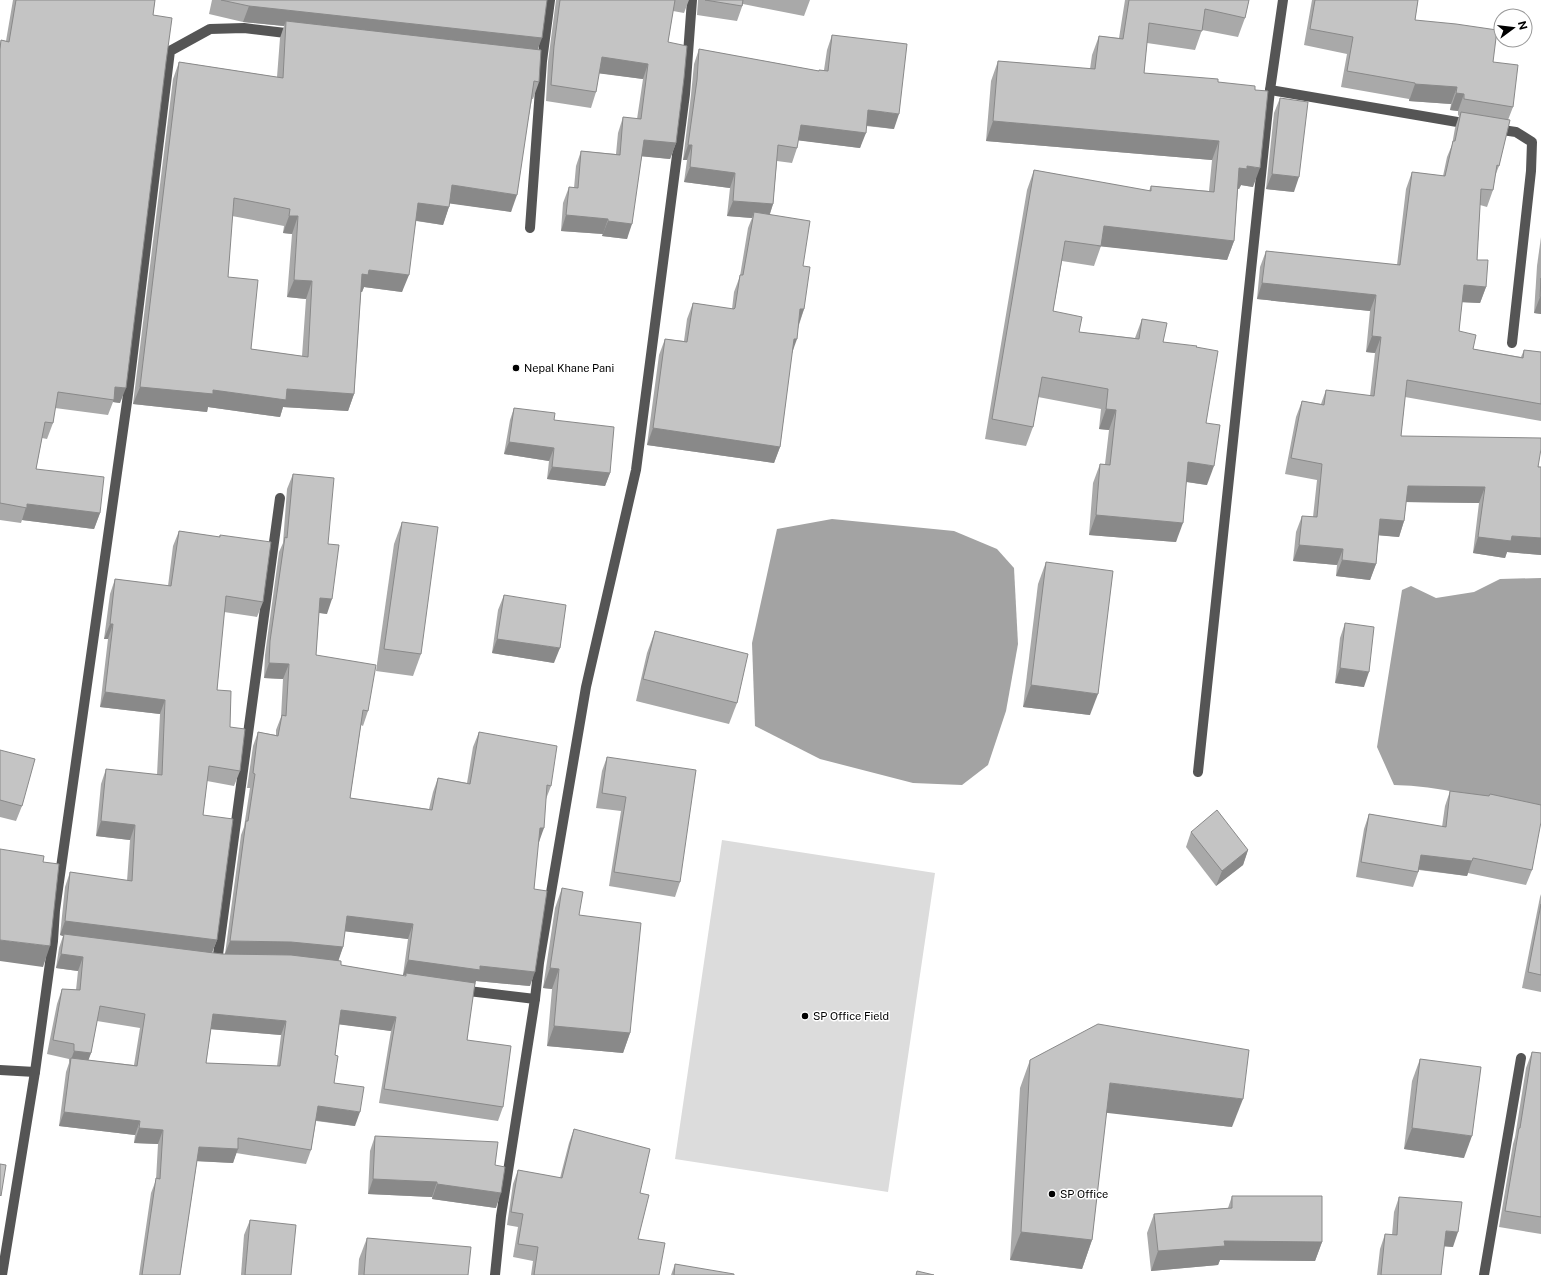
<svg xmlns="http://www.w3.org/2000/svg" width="1541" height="1275" font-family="'Public Sans',sans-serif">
<rect width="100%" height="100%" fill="#fff"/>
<polygon fill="#dcdcdc" points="722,840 935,873 888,1192 675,1159"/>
<g fill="#a3a3a3">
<polygon points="832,519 954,531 997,549 1014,568 1018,644 1006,711 988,765 962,785 913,783 820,759 755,726 752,643 777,529"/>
<path d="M1541,578V813C1492,801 1445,786 1394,785L1377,747L1402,590L1411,586L1436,598L1474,592L1500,579Z"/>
</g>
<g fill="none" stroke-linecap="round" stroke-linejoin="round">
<g stroke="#555" stroke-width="10">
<polyline points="1270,90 1469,124"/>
<polyline points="1495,129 1516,132 1532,142 1531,171 1512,343"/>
<polyline points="530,228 542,61 550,0"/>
<polyline points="1198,772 1270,90 1283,0"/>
<polyline points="217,962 280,498"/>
<polyline points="460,990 535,999"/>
<polyline points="0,1070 35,1072"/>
<polyline points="2,1275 35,1072 53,941 55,910 127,402 170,51 210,29 244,28 294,34"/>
<polyline points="495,1275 501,1216 535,999 539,963 586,687 636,470 685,94 692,0"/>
<polyline points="1484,1275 1521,1058"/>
</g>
</g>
<g fill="#a9a9a9" fill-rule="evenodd">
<polygon points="13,0 155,0 153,15 166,62 120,403 113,402 108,415 55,408 53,423 47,439 42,438 36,469 100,513 94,529 22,520 21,523 0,520 0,44 1,40 6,41"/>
<path d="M212,0H547L538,49L539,82L533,99H532L511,212L450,203L443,225L416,221L402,292L364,287L362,292H361L354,394L348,411L283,407L280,417L208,407L207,412L133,404L173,79L179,62L277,77L280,38L284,26L243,22L209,14ZM232,216L284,226L283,233L292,234L287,297L306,299L302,356L251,349L228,277Z"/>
<polygon points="556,0 689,0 684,13 673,11 668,42 676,143 670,159 642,156 627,239 602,236 603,234 561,231 563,203 569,187 574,188 576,166 581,151 616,154 618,133 623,117 637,119 643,79 599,73 596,92 591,108 546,101 548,62"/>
<polygon points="698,0 810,0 804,16 743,4 737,21 697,15"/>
<polygon points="1125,0 1249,0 1245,18 1238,37 1202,30 1195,50 1147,43 1144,73 1218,82 1255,90 1253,187 1241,185 1239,189 1238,188 1234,241 1227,260 1101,246 1094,266 1062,261 1053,311 1079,332 1135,338 1142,319 1163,342 1196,347 1206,423 1207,485 1186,482 1176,542 1089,535 1093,483 1100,464 1105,464 1109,430 1099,429 1101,409 1038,397 1033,427 1026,446 985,439 1027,190 1034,170 1149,191 1151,186 1209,191 1212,160 986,141 991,81 998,61 1090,69 1092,55 1099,36 1119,38"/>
<polygon points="1312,0 1418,0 1415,20 1493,62 1513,107 1508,120 1499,166 1495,176 1493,190 1487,207 1480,205 1477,260 1486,287 1480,303 1462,302 1459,331 1473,349 1521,357 1524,350 1541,352 1541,421 1405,397 1401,436 1541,467 1541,555 1507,552 1505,558 1473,553 1479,503 1406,502 1404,521 1399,537 1379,535 1376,564 1370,580 1336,576 1337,565 1293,561 1296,532 1302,516 1313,517 1317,480 1285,474 1296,417 1302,401 1321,404 1326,390 1370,396 1375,353 1366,352 1370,311 1257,299 1260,267 1266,251 1397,265 1406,189 1412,172 1443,176 1447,157 1452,145 1455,128 1459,116 1458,115 1458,111 1450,110 1451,104 1409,101 1409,99 1341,87 1347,54 1304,45"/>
<polygon points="832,35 894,129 866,126 860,148 798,140 797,148 792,163 777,161 773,204 770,214 803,266 804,309 799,325 792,352 780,447 774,463 647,445 659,355 665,339 684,341 687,319 693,303 732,309 734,292 740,276 748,228 752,218 727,216 730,188 684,182 687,160 683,160 691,95 694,64 699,49 819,71 819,70 824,70 827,50"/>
<polygon points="1280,98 1294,192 1266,189 1274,113"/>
<polygon points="1541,237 1541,314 1534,313 1537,266"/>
<polygon points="514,408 554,420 610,473 605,486 547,479 549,461 504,454 510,420"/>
<path d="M293,474L328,544L327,614L319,613L316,655L368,711L363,726L361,725L350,798L429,809L433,792L438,778L467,783L473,747L479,732L551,786L546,799L539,842H538L534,889L530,986L476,981L474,985L467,1040L503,1107L498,1121L379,1103L391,1031L339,1024L335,1055L334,1083L355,1126L316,1121L311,1150L306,1164L236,1153L233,1163L197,1161L180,1275H139L151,1193L156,1180L158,1144L134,1143L135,1135L59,1126L66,1072L69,1063V1059L47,1054L57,1004L62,989L76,990L78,971L56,968L59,948L63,936L60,935L65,887L70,872L127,881L130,840L96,836L101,784L106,769L157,775L160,714L100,707L108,639H104L110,594L115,579L168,586L173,546L179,531L219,537L220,535L263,602L257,617L224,612L217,690L230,727L240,771L234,786L207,781L203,815L217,940L212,953L225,954L241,835L244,827L250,788H247L253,746L258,732L276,735V730L281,717L283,679L264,678L265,655L279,552L283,543L287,489ZM345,931L408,939L403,975H406L405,976L341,965L338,960L343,947ZM97,1021L140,1028L134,1065L88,1060L91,1053ZM211,1029L281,1035L277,1066L206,1063Z"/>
<polygon points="402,522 421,654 413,676 376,671 394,544"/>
<polygon points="1046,562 1090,715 1023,707 1038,584"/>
<polygon points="504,595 554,663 492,653 498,610"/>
<polygon points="1345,623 1364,687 1335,683 1340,638"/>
<polygon points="655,631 737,703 729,724 636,701 647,653"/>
<polygon points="0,750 22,806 16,821 0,817"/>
<polygon points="607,757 680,882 675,897 609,886 621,811 596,808 602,771"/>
<polygon points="1450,791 1489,796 1490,794 1532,870 1526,885 1468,873 1467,876 1419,870 1413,887 1356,877 1364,829 1369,814 1442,827 1445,806"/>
<polygon points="1191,832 1248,850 1243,865 1216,886 1186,847"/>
<polygon points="562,888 579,915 630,1033 623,1053 547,1046 552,989 543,988 555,908"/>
<polygon points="1541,894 1541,992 1522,988 1540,897"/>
<polygon points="1532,1052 1541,1053 1541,1234 1499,1227 1513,1144 1515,1137 1526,1068"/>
<polygon points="1420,1059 1464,1158 1404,1149 1412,1081"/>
<polygon points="1030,1060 1232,1127 1106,1112 1092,1240 1082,1269 1010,1260 1020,1088"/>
<polygon points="574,1129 640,1193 638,1239 659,1275 531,1275 533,1261 513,1257 518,1227 507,1225 513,1184 518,1170 560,1178 569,1143"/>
<polygon points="375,1136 495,1165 496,1208 432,1199 432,1197 368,1194 370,1151"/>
<polygon points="1232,1196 1322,1242 1315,1261 1220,1260 1218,1265 1151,1271 1147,1233 1154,1214 1228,1208"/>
<polygon points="1399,1197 1453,1247 1444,1246 1441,1275 1377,1275 1380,1249 1385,1234 1392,1235 1394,1212"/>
<polygon points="250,1220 291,1275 241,1275 244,1235"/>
<polygon points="367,1238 468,1275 358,1275 359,1259"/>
<polygon points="675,1264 734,1275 671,1275"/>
</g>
<g fill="#898989">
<polygon points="249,6 542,38 536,54 286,21 284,26 243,22"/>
<polygon points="602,57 648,64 643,79 596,73"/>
<polygon points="1415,84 1457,87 1451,104 1409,101"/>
<polygon points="1456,93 1464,94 1458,111 1450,110"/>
<polygon points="868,110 899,114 894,129 863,125"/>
<polygon points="993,121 1219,141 1212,160 986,141"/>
<polygon points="801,125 866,133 860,148 795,140"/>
<polygon points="644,140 676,143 670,159 638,156"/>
<polygon points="688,145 692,145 687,160 683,160"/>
<polygon points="1247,166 1260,168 1253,187 1241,185 1239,189 1232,188 1239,168"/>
<polygon points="690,167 735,173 730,188 684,182"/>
<polygon points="1272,174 1299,177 1294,192 1266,189"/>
<polygon points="452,185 517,195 511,212 446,203"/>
<polygon points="733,201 773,204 768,219 754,212 752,218 727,216"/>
<polygon points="418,203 449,207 443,225 412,220"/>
<polygon points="566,215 608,219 603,234 561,231"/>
<polygon points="289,216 298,216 292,234 283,233"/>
<polygon points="608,221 632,224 627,239 602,236"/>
<polygon points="1104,226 1234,241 1227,260 1097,246"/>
<polygon points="369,270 409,275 402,292 364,287 362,292 355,292 362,274"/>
<polygon points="294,280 312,281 306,299 287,297"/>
<polygon points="1262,283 1376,295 1370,311 1257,299"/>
<polygon points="1464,285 1486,287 1480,303 1458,302"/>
<polygon points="1540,297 1541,297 1541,314 1534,313"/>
<polygon points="800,309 804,309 798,326"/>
<polygon points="1372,336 1381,337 1375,353 1366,352"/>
<polygon points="794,339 797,339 791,356"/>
<polygon points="115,387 126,388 120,403 113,402"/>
<polygon points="140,387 213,390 287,389 354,394 348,411 283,407 280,417 208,407 207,412 133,404"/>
<polygon points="1106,409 1116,410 1109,430 1099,429"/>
<polygon points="653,428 780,447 774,463 647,445"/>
<polygon points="509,442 554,448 549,461 504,454"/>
<polygon points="1188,462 1214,466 1207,485 1181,481"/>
<polygon points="552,467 610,473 605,486 547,479"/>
<polygon points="1408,486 1485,487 1479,503 1402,502"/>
<polygon points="27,504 100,513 94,529 22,520"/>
<polygon points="1096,515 1183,523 1176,542 1089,535"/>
<polygon points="1380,519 1404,521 1399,537 1374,535"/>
<polygon points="1512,536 1541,538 1541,555 1507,552 1505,558 1473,553 1478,537"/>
<polygon points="1299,545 1343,549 1337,565 1293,561"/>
<polygon points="1342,560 1376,564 1370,580 1336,576"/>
<polygon points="320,598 332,599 327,614 314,612"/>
<polygon points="110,624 113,624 108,639 104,639"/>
<polygon points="497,639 560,648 554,663 492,653"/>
<polygon points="269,663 289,664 283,679 264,678"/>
<polygon points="1340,668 1369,672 1364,687 1335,683"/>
<polygon points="1031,685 1098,694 1090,715 1023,707"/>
<polygon points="105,692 165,700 160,714 100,707"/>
<polygon points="101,821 135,825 130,840 96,836"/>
<polygon points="540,828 544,828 539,842 534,842"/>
<polygon points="1248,850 1243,865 1216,886 1222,871"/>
<polygon points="1421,855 1472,861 1467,876 1416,869"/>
<polygon points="347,916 413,924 408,939 342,931"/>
<polygon points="65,921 217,940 211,955 64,934 63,936 60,935"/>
<polygon points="0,940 50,946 43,967 0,961"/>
<polygon points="230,941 291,942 343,947 338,962 224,956"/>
<polygon points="61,954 83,957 78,971 56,968"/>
<polygon points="408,960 480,966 535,972 530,986 476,981 475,985 406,973 406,975 403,975"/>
<polygon points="550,968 559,969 552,989 543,988"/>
<polygon points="341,1010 396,1017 391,1031 336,1024"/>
<polygon points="213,1014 286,1021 281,1035 208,1029"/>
<polygon points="554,1026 630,1033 623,1053 547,1046"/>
<polygon points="74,1051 91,1053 86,1067 71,1060"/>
<polygon points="1110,1083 1243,1099 1232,1127 1099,1112"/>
<polygon points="318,1106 360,1112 355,1126 313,1120"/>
<polygon points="64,1112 140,1121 135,1135 59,1126"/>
<polygon points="139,1128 163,1130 158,1144 134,1143"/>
<polygon points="1412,1128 1472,1136 1464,1158 1404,1149"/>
<polygon points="199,1147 238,1149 233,1163 194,1161"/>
<polygon points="373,1179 437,1182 432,1197 368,1194"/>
<polygon points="437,1184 501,1193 496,1208 432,1199"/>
<polygon points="1446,1231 1458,1232 1453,1247 1440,1246"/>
<polygon points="1021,1232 1092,1240 1082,1269 1010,1260"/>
<polygon points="1224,1241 1322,1242 1315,1261 1220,1260 1218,1265 1151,1271 1158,1251"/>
</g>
<g fill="#c4c4c4" stroke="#898989" fill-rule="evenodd">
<polygon points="16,0 155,0 153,15 172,18 166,62 126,388 115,387 114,400 58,392 53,423 45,422 36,469 104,477 100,513 27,504 27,508 0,503 0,49 1,40 9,42"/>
<polygon points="221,0 547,0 542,38 249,6"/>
<polygon points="560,0 675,0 668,42 687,46 684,78 676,143 644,140 632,224 608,221 608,219 566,215 569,187 578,188 581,151 620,155 623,117 641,119 648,64 602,57 596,92 551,85 554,46"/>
<polygon points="705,0 743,0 742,6"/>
<polygon points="1129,0 1249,0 1245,18 1205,9 1202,31 1149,23 1144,73 1218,79 1218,82 1255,86 1255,90 1268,91 1260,168 1247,166 1247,169 1239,168 1234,241 1104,226 1101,246 1065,241 1053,311 1082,317 1079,332 1139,339 1142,319 1167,323 1163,342 1197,346 1196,347 1218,351 1206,423 1220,425 1214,466 1188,462 1183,523 1096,515 1100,464 1110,465 1116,410 1106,409 1108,389 1042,377 1033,427 992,419 1034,170 1151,191 1151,186 1214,192 1219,141 993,121 998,61 1095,69 1099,36 1123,39"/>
<polygon points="1315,0 1418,0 1415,20 1456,24 1497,30 1493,62 1518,65 1513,107 1464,99 1464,94 1456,93 1457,87 1415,84 1415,83 1347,71 1353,37 1310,29"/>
<path d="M286,21L541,50L539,82L534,81L517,195L452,185L449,207L418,203L409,275L369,270L368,275L362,274L354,394L287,389L286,400L213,390V394L140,387L179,62L283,78ZM234,198L290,209L289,216H298L294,280L312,281L308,357L251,349L258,280L228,277Z"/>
<polygon points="832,35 907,44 899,114 868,110 866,133 801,125 797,148 778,145 773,204 733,201 735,173 690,167 692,145 688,145 697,80 699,49 819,71 819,70 828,71"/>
<polygon points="1280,98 1308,102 1299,177 1272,174"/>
<polygon points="1461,112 1510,120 1499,166 1497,165 1493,190 1481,189 1477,260 1488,260 1486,287 1464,285 1459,331 1476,335 1473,349 1523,358 1524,350 1541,352 1541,404 1407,380 1401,436 1541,438 1541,449 1538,467 1541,467 1541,538 1512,536 1511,541 1478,537 1485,487 1408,486 1404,521 1380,519 1376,564 1342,560 1343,549 1299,545 1302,516 1317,517 1322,464 1291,458 1302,401 1324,405 1326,390 1374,396 1381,337 1372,336 1376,295 1262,283 1266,251 1400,265 1412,172 1445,176 1453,141 1455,141"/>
<polygon points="754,212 810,221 803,266 810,267 804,309 800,309 797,339 794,339 780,447 653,428 665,339 687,342 693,303 734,309 735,308 740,275 743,275"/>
<polygon points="1541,278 1541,297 1540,297"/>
<polygon points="514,408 555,413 554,420 614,427 610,473 552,467 554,448 509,442"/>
<polygon points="293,474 334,478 328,544 339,545 332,599 320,598 316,655 376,665 368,711 363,710 350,798 432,810 438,778 470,784 479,732 557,746 551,786 547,785 544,828 540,828 534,889 547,891 535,972 480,966 480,970 408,960 413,924 347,916 343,947 291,942 230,941 246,821 248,821 255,774 253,773 258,732 278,736 282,715 286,716 289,664 269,663 270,641 285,537 287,538"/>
<polygon points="402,522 438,527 421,654 384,649"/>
<polygon points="179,531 220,537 220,535 271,542 263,602 226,596 217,690 231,691 230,727 245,729 240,771 209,766 203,815 233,819 217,940 65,921 70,872 132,881 135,825 101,821 106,769 162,775 165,700 105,692 113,624 110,624 115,579 171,586"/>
<polygon points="1046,562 1113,571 1098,694 1031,685"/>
<polygon points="504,595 566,605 560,648 497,639"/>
<polygon points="1345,623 1374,627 1369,672 1340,668"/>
<polygon points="655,631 748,654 737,703 643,679"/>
<polygon points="0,750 35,759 22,806 0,800"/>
<polygon points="607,757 696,770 680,882 614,872 626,797 602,793"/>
<polygon points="1450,791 1489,796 1490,794 1541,805 1541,822 1532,870 1473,858 1472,861 1421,855 1418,872 1361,862 1369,814 1446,827"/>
<polygon points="1217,810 1248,850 1222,871 1191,832"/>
<polygon points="0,849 44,856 43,862 59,864 50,946 0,940"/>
<polygon points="562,888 583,892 579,915 641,923 630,1033 554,1026 559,969 550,968"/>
<polygon points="1541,904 1541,975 1528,972"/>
<path d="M64,934L222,954L291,955L341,961V965L406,976V973L475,983L467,1040L511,1046L503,1107L384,1089L396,1017L341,1010L335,1055L338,1056L334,1083L364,1087L360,1112L318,1106L311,1150L238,1138V1149L199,1147L180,1275H142L156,1178L160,1179L163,1130L139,1128L140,1121L64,1112L71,1058L137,1066L145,1014L100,1006L91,1053L74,1051V1044L53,1040L62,989L80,990L83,957L61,954ZM213,1014L286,1021L280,1066L206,1063Z"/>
<polygon points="1098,1024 1249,1050 1243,1099 1110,1083 1092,1240 1021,1232 1030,1060"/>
<polygon points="1532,1052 1541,1053 1541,1217 1505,1211 1519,1128 1520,1128"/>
<polygon points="1420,1059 1481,1067 1472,1136 1412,1128"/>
<polygon points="574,1129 650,1149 640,1193 649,1195 638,1239 665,1243 659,1275 534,1275 538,1247 518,1244 523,1214 511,1212 518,1170 562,1178"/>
<polygon points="375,1136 498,1142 495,1165 505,1167 501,1193 437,1184 437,1182 373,1179"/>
<polygon points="0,1164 6,1165 1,1196 0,1195"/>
<polygon points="1232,1196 1322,1196 1322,1242 1224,1241 1225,1246 1158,1251 1154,1214 1232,1208"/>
<polygon points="1399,1197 1462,1202 1458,1232 1446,1231 1441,1275 1381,1275 1385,1234 1397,1235"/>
<polygon points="250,1220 296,1225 291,1275 245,1275"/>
<polygon points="367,1238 471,1247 468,1275 364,1275"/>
<polygon points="675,1264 734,1274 734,1275 674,1275"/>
<polygon points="917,1271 934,1275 916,1275"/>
</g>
<g fill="#000" stroke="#fff" stroke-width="1.5">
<circle cx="516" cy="368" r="4"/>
<circle cx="805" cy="1016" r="4"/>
<circle cx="1052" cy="1194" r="4"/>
</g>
<g text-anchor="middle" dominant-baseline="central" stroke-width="3" stroke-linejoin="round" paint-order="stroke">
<g font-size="11" fill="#000" stroke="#fff" text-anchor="start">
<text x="524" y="368">Nepal Khane Pani</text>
<text x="813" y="1016">SP Office Field</text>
<text x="1060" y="1194">SP Office</text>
</g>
</g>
<g transform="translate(1513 28) rotate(75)"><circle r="19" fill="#ffffff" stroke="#999999"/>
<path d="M0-3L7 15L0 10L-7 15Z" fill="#000000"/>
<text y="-6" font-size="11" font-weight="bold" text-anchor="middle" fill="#000000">N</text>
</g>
</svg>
